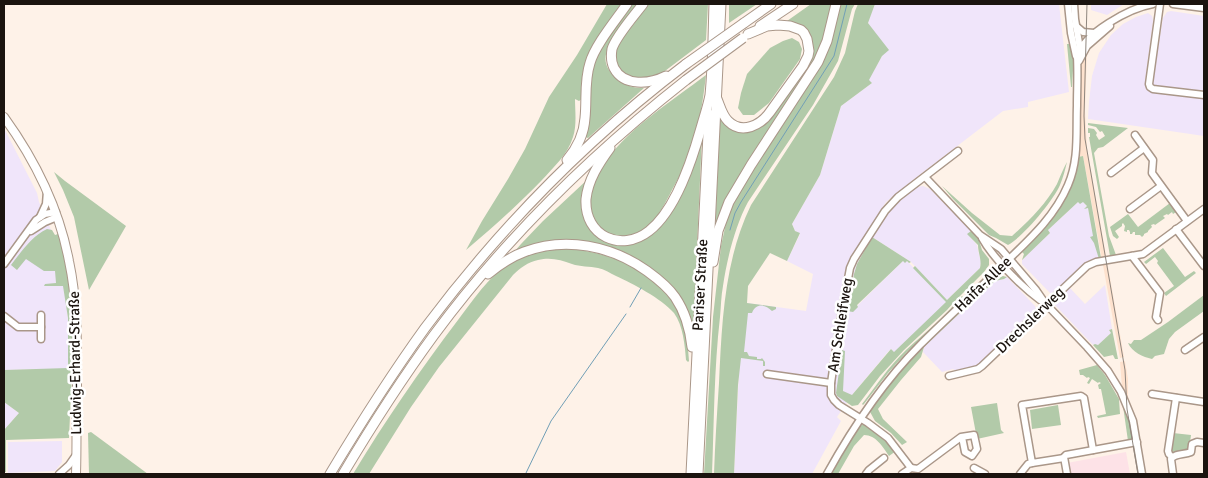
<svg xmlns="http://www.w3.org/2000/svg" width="1208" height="478" font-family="Signika,sans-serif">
<rect width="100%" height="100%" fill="#fef2e8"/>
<g fill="#f0e5fa">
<polygon points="875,4 1059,4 1069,92 1028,102 1028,107 1003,111 918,176 886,202 878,214 885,218 898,202 917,187 923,186 930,189 971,231 968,234 977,245 978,250 981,262 980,268 947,300 911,262 872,237 857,264 854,274 847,311 857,306 903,261 907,261 947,302 894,353 891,349 887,353 852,395 837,417 841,421 812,474 734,474 739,371 747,303 806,311 813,274 787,261 800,234 795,231 792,224 820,175 841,106 872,83 868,81 882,56 868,22"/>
<polygon points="1091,4 1124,4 1107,15 1091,10"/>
<polygon points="1171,11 1204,16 1204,136 1088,119 1089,102 1092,76 1099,53 1111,35 1123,24 1136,17 1148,13 1152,16 1153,21 1145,81 1145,84 1152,84 1163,18 1167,12"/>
<polygon points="4,128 37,193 39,202 51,230 64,286 68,318 68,369 4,370"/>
<polygon points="1078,202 1083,202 1087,206 1085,208 1088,208 1099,259 1086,262 1052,295 1022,264 1022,260 1050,233 1048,230"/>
<polygon points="1007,277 1035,306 1036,310 980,364 958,372 953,369 942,372 923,352 924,347 980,294 981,294 995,281 1004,279"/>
<polygon points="1105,285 1112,329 1109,330 1111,333 1097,346 1094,344 1093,345 1054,304 1055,300 1069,287 1085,304"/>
<polygon points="4,402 19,413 4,430"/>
<polygon points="62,441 62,462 55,471 8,473 8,442"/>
</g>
<g fill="#fee2ce">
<polygon points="1087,51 1085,111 1087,148 1124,357 1120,358 1083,156 1078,157 1080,72 1083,58"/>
<polygon points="1125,361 1128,379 1128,400 1122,387 1120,362"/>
</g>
<polygon fill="#fde2e7" points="1126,452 1130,474 1070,474 1067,463"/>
<g fill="#b2caa9">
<path d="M607,4H621C605,27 584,51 582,80C581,86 582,93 582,99L579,101L575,99C575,111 577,125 573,137C568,154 553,168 542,180C518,205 492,228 466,250L482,221L508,179L525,149L549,97L577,55Z"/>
<path d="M630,4H639C632,12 626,21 620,29C608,46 597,60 615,77C623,85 632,88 644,88L588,138L585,137L590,76L598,54Z"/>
<polygon points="648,4 708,4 706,40 657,77 633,79 617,68 615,52 618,43 633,25"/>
<polygon points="729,4 757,4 729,23"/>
<path d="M811,4H832L822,45L818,55L715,234L720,115L755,129L812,56C815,38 805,24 787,21Z"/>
<path d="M840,4H855L852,9L838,61L813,105L748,202C735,226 727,259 723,286C721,296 721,307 720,317C714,369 714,422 712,474H704L713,317L721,246L726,223L731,207L749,176L802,95Z"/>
<path d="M858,4H875L868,23L889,50L882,56L869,80L872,83L841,106L820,175L792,224L795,231L800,233L787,261L770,253L748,286L747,303L776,307V309L772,311C765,304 756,303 752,313H748L744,352H747L749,356L757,357V359H761L762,358L765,362V366H763V361L741,358L738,385L734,474H714C715,444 717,413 719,383C722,322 724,261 751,205L834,77L845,53L855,11Z"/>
<polygon points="792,38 799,42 802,49 800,59 769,103 754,115 743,115 738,108 741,93 747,74 770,48 783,41"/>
<polygon points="1067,44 1072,44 1074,52 1072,87 1071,87"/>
<path d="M706,75C703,101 699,128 690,153C685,167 677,180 670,194C663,207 654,225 640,233C637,234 633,235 629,236C605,241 589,223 589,199C590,186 598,171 606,161C631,126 672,101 706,75Z"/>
<polygon points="1088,123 1128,128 1103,147 1098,148 1094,153 1109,236 1116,255 1110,256 1089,137 1090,137 1090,133 1088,133 1088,128 1094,129 1097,133 1096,135 1099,140 1105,136 1102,131 1100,132 1096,127 1088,125"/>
<polygon points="702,136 693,335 676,293 600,246 514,252 521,244 543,221 588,179 585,217 618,243 657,227"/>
<path d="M1083,156L1101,258L1099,259L1094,243L1090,237L1093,236L1088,208L1084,209L1087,206L1083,202L1080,204L1078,202L1048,230L1050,233L1022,260L1024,254L1022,252C1049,223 1073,198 1078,157Z"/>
<path d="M1067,162C1065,170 1063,178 1060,185C1053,201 1023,237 1008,245L996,238L989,235L953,199L942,186L972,213L1000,235L1012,236C1029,221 1046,204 1057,184C1060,177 1063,169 1067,162Z"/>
<polygon points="54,172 65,181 126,226 89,290 74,217 63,190"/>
<polygon points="1170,203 1176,212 1173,214 1172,212 1168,215 1167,214 1163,216 1165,218 1155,225 1154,224 1151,225 1152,227 1148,231 1148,232 1144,234 1144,235 1142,237 1140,235 1135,235 1135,232 1133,232 1132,234 1130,234 1130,232 1129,230 1127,230 1127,232 1124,231 1125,226 1123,223 1122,224 1122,226 1115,231 1119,237 1117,239 1113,236 1110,227 1128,214 1138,227"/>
<path d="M47,229L52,230L55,235L58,234L60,238C64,256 68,275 70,295C75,343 71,390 69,438L6,440V472H4V430L19,413L4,402V370L68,368V318L63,286H44L45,284L56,283L55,271H44L26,259L17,270L11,265C21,252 32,236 47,229Z"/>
<path d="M971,231L979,240L982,250L989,259V265L984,272L955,301L947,310L904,350L880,376L858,405L852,406L837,396L836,393L842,350L845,351L843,391L852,395L891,349L894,352L946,302L913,268L915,266L947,300L980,268C982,260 978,253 978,245L967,234Z"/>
<polygon points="872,237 911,262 909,263 907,261 905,263 903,261 857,305 858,307 853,312 847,311 854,274 857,264"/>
<path d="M563,248C610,251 667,273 683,322C687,335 688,348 689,361L688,362L686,360C685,346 683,325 674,313C661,298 633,284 616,276C610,273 604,269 598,268C590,266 580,267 572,264C561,260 551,257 538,260C528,262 520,268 513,275L439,367L411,407L369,474H353C385,421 420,370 458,320C474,299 489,275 512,262C528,252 545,250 563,248Z"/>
<polygon points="1163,248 1185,277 1194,271 1196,273 1166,296 1164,293 1174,286 1157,263 1158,261 1155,257 1146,264 1144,262"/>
<polygon points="996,276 998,278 1003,276 1007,277 1004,279 995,281 981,294 980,294 924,347 921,357 901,380 878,409 883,419 907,442 902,445 891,433 875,421 869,410 905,364"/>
<path d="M1204,295V311L1175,332L1169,339L1164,354L1155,356L1152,359C1143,357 1132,352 1128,343L1131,344L1134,340H1141L1168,322Z"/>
<path d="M962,296L963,297L950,312L922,340L907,352L888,373L864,404L863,405L862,404C876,386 889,366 906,350C925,333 945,316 962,296Z"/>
<polygon points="1112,329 1118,359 1115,359 1113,355 1104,357 1093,345 1095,344 1098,345 1111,333 1109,330"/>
<polygon points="1097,365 1105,375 1119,399 1120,414 1098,418 1097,416 1106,414 1101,389 1099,389 1098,385 1101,383 1099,382 1098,383 1092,379 1089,384 1087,383 1090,378 1088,377 1087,378 1083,375 1080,375 1079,370"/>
<polygon points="1122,399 1129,417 1133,436 1131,440 1128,441"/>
<polygon points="997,403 1001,430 1004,433 977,439 971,407"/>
<polygon points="1058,405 1061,425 1032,429 1030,410"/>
<path d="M864,424L886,440L896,451L889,456C883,447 876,435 864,435L854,446L838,474H831L857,428L862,425Z"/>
<polygon points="91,432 148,474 89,474 88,433"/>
<polygon points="1173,433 1191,435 1189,450 1172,452 1171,451"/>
</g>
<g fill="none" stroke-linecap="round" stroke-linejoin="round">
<g stroke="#719fb6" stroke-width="1">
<polyline points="730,230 735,213 741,202 834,56 847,4"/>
<polyline points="630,307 641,288"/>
<polyline points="526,473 551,421 626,314"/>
</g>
<g stroke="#aa9789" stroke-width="9">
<g id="minor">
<polyline points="1068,4 1071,33 1076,56"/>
<polyline points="1074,4 1075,19 1080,49"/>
<polyline points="1160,4 1149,84 1150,87 1153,89 1204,95"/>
<polyline points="1173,4 1204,8"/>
<polyline points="1076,26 1083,32 1094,33"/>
<polyline points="1079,61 1087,46 1110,26"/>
<polyline points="1135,135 1153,160 1152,173 1187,221"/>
<polyline points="1111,173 1144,148"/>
<polyline points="925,177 980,235 1001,249 1036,290 1045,303 1087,347 1108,371 1121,392 1133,421 1142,474"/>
<polyline points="1130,209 1161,186"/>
<polyline points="40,217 46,204 47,191"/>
<polyline points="1176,229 1204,266"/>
<polyline points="31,231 45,222 57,217"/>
<path d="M982,238C993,258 1021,286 1040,300"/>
<polyline points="1132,256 1160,293 1156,317 1158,320"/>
<polyline points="4,264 36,220 45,214 56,212"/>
<polyline points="41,315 41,339"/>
<polyline points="4,316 18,327 41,327"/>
<polyline points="1185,350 1204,337"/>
<polyline points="767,374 831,383"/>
<polyline points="949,376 978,369 982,366 1087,266 1096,262 1143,254 1204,209"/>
<polyline points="1152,394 1204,402"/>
<polyline points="1172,457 1169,454 1168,451 1176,398"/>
<polyline points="1064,458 1032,463 1022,405 1081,396 1084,398 1093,450"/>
<polyline points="911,468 888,438 868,423 839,405 834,400 831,395 831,383 840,322 850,268 854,259 885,211 898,197 958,151"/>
<polyline points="974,468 985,474"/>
<polyline points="59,474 69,465 76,455"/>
<path d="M827,474C853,427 882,383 920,345C948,317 978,290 1007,261C1031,238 1055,216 1068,185C1079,160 1076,133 1077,106C1077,90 1078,73 1077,57C1083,33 1130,8 1153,4"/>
<polyline points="866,474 869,470 884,458"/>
<polyline points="902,474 911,468 918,469 961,437 974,435 977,449 972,456 965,452 962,437"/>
<polyline points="1020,474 1028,464 1032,463"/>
<polyline points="1067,474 1064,457 1066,455 1137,442"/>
<path d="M1173,474L1171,459C1175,453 1184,455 1191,452L1192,444L1197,442L1204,443"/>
</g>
</g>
<g stroke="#aa9789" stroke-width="10">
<path id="major" d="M4,117C35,160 59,208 69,261C78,303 77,345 77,387C76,416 77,445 76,474"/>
</g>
<g stroke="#aa9789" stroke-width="11">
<g id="highway">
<path d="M643,4C634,16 616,36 612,49C611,55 611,62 614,68C624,87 650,84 666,76"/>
<polyline points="744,23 771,4"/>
<polyline points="760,26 793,4"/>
<path d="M717,99C720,106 722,115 728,121C742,135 761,125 770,112L803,66L808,56L809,51L807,39L804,33L801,30L790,26L778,25L767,26L748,34"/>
<path d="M610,148C599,163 588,180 586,199C584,236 621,253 649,231C676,210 692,160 701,128C704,117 708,106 710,95C713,65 713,34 714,4"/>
<path d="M567,160C577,148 584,134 585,118C587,100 584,81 590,63C595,45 616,20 627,4"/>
<polyline points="713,262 718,231 729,202 751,165 818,62 827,41 836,4"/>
<path d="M488,274C499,265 510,257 524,252C566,236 612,246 647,271C658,279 668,287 675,297C686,313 690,329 692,347"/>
<path d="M330,474C360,424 391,375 425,328C499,229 587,139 686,64"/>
<path d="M343,474C371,427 401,380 434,335C505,239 592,154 686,80"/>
<polyline points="691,474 709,114"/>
<polyline points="698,474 721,4"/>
</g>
</g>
<use href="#minor" stroke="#fff" stroke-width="6"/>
<use href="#major" stroke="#fff" stroke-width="8"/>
<use href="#highway" stroke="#fff" stroke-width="9"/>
<polyline stroke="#8f867e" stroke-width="1" points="1087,4 1084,116 1085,139 1125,370 1127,409 1138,474"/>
<g stroke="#aa9789" stroke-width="11" stroke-linecap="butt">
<g id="highway-bridge">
<polyline points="686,64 744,23"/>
<polyline points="686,80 743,38"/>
</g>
</g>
<use href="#highway-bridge" stroke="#fff" stroke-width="9"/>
</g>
<g text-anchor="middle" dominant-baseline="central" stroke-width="5" stroke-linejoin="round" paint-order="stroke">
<g font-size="15" fill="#1b140f" stroke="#fff">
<text transform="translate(983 284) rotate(-44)">Haifa-Allee</text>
<text transform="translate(700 285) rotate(-87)">Pariser Straße</text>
<text transform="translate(1030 320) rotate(-44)">Drechslerweg</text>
<text transform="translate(840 325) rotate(-81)">Am Schleifweg</text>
<text transform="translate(75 363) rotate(-91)">Ludwig-Erhard-Straße</text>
</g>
</g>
<rect width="1208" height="478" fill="none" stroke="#1b140f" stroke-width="10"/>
</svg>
